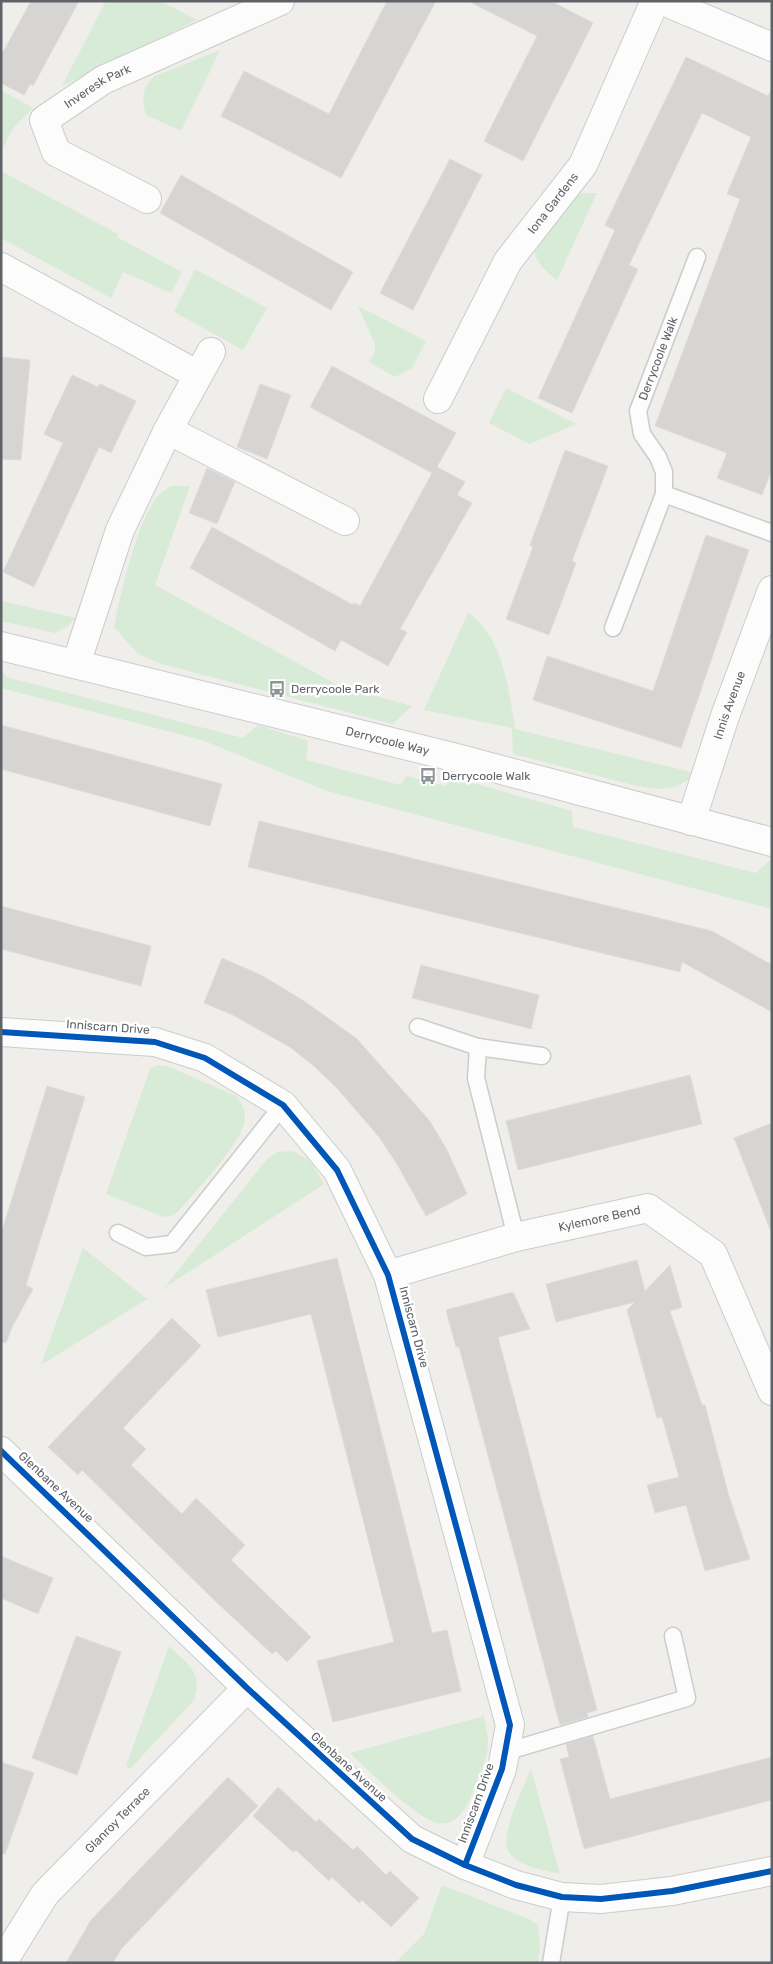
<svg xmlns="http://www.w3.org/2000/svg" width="773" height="1964" font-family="Rubik,sans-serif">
<rect width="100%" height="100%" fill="#efeeea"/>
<g fill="#d8ebd6">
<polygon points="106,1 160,1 197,20 62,86"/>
<path d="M220,50L181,131L146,115C141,99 142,86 155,76Z"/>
<polygon points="1,90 33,108 14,127 1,151"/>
<polygon points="1,171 118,234 117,237 182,272 171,293 123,272 111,298 1,238"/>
<path d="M580,193H597L557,280C549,273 540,267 536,257C529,236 564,202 580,193Z"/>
<polygon points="195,269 267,308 243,350 174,312"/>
<polygon points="358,306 426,341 412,368 395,377 369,362 375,352 375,344"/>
<polygon points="506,388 576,424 530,444 489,423"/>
<path d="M171,486H190L155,585L339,686L412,706L393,724L158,663L137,653L114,627C120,594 136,528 154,501C158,494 164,491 171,486Z"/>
<polygon points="1,601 76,618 68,626 55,633 1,621"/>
<path d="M468,613C503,636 509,690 515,729L695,773L687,781L674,787L658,789L637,786L513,754L512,728L424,710Z"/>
<polygon points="1,668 6,677 243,738 258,725 308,741 306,760 400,785 407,776 446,786 448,776 572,811 573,827 756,873 769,861 772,861 772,909 327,791 202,740 1,688"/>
<path d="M157,1065L167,1066L236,1096C241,1102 245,1108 245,1117C245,1141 195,1191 179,1211L171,1216L163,1217L106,1194L150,1069Z"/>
<polygon points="292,1151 310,1160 324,1184 164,1288 268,1158 278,1152"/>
<polygon points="83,1248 147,1299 41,1365"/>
<path d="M169,1646C187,1664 204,1672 194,1700L130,1769L126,1766Z"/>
<path d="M484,1716C485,1725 488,1734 488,1743C488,1758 478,1776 473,1791C468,1806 457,1827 437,1823C417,1819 366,1768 350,1753Z"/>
<path d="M531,1769L560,1874C544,1870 521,1867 510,1854C497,1838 524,1787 531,1769Z"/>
<polygon points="442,1885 529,1919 538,1925 540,1945 538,1963 395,1963 424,1934"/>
</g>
<g fill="#d6d5d3" stroke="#deddd9">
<polygon points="31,1 79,1 33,86 30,84 24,95 1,83 1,56"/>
<polygon points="387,1 436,1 341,178 221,116 244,71 329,114"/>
<polygon points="468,1 551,1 593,23 523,161 484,141 537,36"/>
<polygon points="686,57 768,96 772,88 772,469 762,495 717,478 727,453 655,426 740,199 727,194 751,137 702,113 629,265 638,269 572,413 538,398 615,230 605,225"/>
<polygon points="450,159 482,175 413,310 380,293"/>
<polygon points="181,175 353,272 331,310 160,213"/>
<polygon points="1,357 30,360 21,460 1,459"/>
<polygon points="332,366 456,433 437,467 465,482 457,495 472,503 400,629 407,632 388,666 341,640 335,651 190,568 212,527 353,605 354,603 360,606 432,473 310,407"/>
<polygon points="72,375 98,387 100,384 136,401 111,453 99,447 34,587 3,572 63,443 44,434"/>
<polygon points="260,384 291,395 267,459 237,447"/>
<polygon points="565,450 608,466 572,561 576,563 549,635 506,619 533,547 530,545"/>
<polygon points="207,468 235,482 217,524 189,513"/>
<polygon points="706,535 749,550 681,748 533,700 547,656 653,691"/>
<polygon points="1,725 222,784 210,826 1,769"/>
<polygon points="259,821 712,931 772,965 772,1012 682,962 680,972 248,867"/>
<polygon points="1,906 151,946 141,986 1,949"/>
<polygon points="222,958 261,975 304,1001 356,1038 429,1120 446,1148 467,1194 426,1216 397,1164 379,1137 337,1088 315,1067 290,1047 261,1031 233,1015 204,1003"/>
<polygon points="421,965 539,995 531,1029 412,998"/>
<polygon points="690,1075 702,1124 518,1170 506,1121"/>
<polygon points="47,1086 85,1097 26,1285 33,1289 12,1327 6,1343 3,1342 1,1345 1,1234"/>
<polygon points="772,1123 772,1229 770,1229 734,1138"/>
<polygon points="337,1258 432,1633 447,1630 461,1691 333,1722 317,1661 394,1642 311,1314 218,1337 206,1290"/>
<polygon points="637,1260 645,1291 670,1265 682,1307 670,1311 702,1405 705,1405 728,1493 750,1559 705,1571 686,1505 655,1513 647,1485 679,1477 662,1417 657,1418 627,1310 635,1302 556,1322 546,1284"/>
<polygon points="513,1292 530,1329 498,1337 597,1710 587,1713 588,1717 560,1725 459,1347 456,1347 446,1310"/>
<polygon points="172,1318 201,1346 123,1428 146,1449 131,1465 182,1514 196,1498 245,1545 231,1560 311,1637 287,1662 276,1651 272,1654 212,1598 82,1470 78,1475 48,1447"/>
<polygon points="1,1556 53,1578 38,1614 1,1598"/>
<polygon points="76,1636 121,1652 77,1775 32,1758"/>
<polygon points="593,1736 610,1799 772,1757 772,1800 584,1849 560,1759 569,1757 566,1744"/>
<polygon points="1,1762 34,1773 5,1854 1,1853"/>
<polygon points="228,1777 258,1806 121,1949 113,1963 66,1963 91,1920"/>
<polygon points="278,1787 316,1822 319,1819 353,1850 357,1846 386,1875 390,1871 419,1898 391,1927 362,1900 359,1903 332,1877 329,1881 296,1850 293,1852 253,1816"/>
</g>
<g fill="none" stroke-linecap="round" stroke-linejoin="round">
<g stroke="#cbcccc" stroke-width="19">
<g id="service">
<polyline points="664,494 772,533"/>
<path id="s1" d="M613,628L664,494V472L658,457L642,434L638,411L697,257"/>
<polyline points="418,1027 478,1047 542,1056"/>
<polyline points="478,1047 476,1078 516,1237"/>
<polyline points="118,1233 146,1247 172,1244 283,1105"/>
<polyline points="505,1752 687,1698 673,1636"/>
<polyline points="551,1963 562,1897"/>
</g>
</g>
<g stroke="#cbcccc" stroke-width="30">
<g id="minor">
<polyline points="663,1 772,47"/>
<path id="s2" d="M147,199L56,152L44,120L103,80L280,1"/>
<polyline points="1,267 198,375"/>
<path id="s3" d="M438,399L508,261L583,165L655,1"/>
<polyline points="168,430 211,352"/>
<path id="s4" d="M1,646L453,757L772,842"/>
<polyline points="76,664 120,530 168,430 345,521"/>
<path id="s5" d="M691,821L725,716L772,590"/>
<polyline points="1,1032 155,1042 205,1058 283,1105 337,1170 388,1275 510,1725 502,1769 465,1865"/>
<path id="s6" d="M388,1275L516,1237L648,1208L713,1254L772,1391"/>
<polyline points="1,1451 247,1688 412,1839 465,1865 516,1885 562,1897 601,1899 672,1891 772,1871"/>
<path id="s7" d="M2,1963L45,1894L247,1688"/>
</g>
</g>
<use href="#service" stroke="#fdfcfc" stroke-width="16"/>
<use href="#minor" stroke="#fdfcfc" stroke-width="28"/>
<g stroke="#fff" stroke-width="9">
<g id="cycleway">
<polyline points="1,1032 155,1042 205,1058 283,1105 337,1170 388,1275 510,1725 502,1769 465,1865"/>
<polyline points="1,1451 247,1688 412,1839 465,1865 516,1885 562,1897 601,1899 672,1891 772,1871"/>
</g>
</g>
<use href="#cycleway" stroke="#0057b8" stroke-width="6"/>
</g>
<defs>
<g id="bus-bare" transform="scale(1.35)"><path d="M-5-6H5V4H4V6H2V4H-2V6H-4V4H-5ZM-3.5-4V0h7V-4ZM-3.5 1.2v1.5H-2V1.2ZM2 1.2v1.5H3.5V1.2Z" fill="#919496" stroke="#fff" stroke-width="2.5" paint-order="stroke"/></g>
</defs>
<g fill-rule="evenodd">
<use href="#bus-bare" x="277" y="689"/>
<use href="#bus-bare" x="428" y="776"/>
</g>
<g text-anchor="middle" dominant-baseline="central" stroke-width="5" stroke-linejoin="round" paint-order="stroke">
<g font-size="12" fill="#5f6368" stroke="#fff">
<text stroke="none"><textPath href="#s2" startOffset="200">Inveresk Park</textPath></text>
<text stroke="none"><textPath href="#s3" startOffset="228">Iona Gardens</textPath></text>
<text stroke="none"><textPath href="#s1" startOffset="289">Derrycoole Walk</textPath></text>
<text stroke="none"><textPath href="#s5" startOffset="122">Innis Avenue</textPath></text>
<text stroke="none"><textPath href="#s4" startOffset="398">Derrycoole Way</textPath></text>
<text transform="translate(108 1027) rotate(4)">Inniscarn Drive</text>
<text stroke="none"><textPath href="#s6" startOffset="219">Kylemore Bend</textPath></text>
<text transform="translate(414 1327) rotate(75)">Inniscarn Drive</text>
<text transform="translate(56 1487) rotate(43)">Glenbane Avenue</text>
<text transform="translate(349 1767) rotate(42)">Glenbane Avenue</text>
<text transform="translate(476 1803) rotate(-70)">Inniscarn Drive</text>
<text stroke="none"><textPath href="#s7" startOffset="185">Glanroy Terrace</textPath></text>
</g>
<g font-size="12" fill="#5f6368" stroke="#fff" text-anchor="start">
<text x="291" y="689">Derrycoole Park</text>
<text x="442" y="776">Derrycoole Walk</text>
</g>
</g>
<rect width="773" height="1964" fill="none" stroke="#5f6368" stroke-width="5"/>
</svg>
